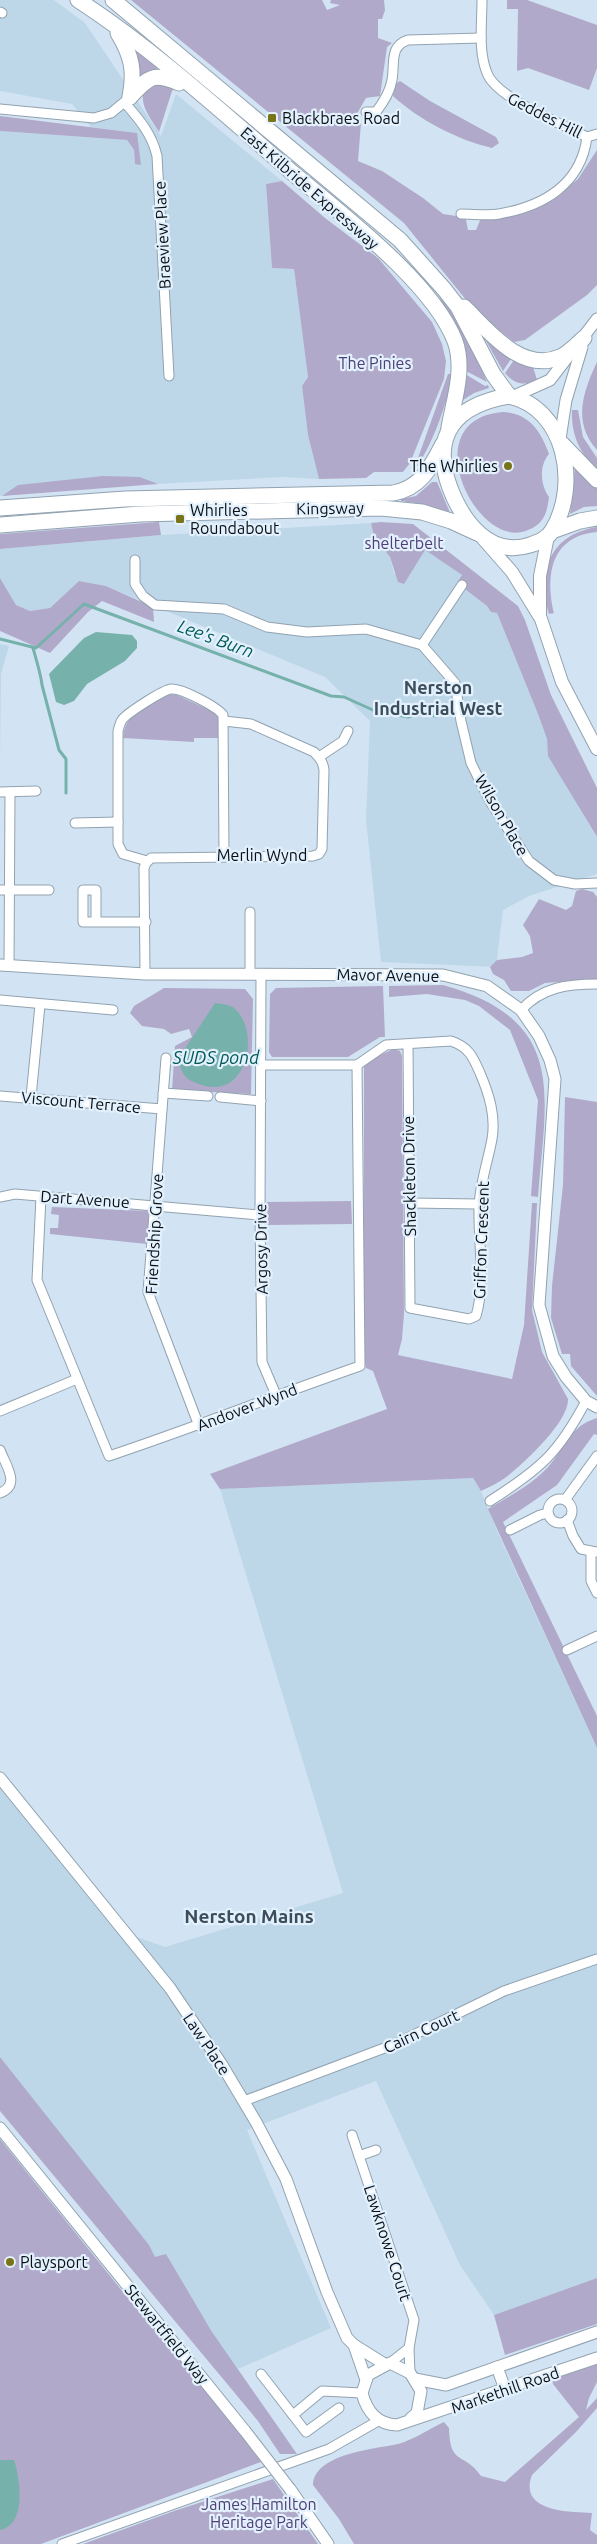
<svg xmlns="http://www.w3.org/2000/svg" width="597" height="2544" font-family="Ubuntu,sans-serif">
<rect width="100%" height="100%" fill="#d2e4f3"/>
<g fill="#bdd7e9">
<polygon points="0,0 54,0 85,23 161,136 176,94 282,181 266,184 272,268 294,269 308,377 302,386 308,435 319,479 282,477 158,484 140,477 0,496 0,131 127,140 134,150 135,164 137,133 91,127 72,104 0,91"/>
<polygon points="371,523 374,537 390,557 394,574 425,550 462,575 457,583 487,606 491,612 497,613 538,714 547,739 549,756 597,838 597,874 529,896 503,910 496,967 381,962 366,820 370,721 325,677 106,586 79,581 50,608 30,611 16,605 0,578 0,549 161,535"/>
<polygon points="0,644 9,646 1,674 0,766"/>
<polygon points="473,1478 481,1491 498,1533 597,1748 597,2278 494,2315 460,2265 376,2081 247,2130 331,2328 238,2369 0,2057 0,1788 114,1929 165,1947 343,1893 220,1489"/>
</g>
<g fill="#b1a9c9">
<polygon points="131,0 322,0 327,10 340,5 330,3 331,0 384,0 385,10 382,19 378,19 378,38 392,43 387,47 380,96 366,98 355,117 361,123 358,161 382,171 423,198 443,214 463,217 466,220 468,230 476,230 481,218 552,199 578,179 597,150 597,285 587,295 525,340 514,342 475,311 404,223"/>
<polygon points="507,0 527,0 597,25 597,68 589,90 528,68 517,71 518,9 507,9"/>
<polygon points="132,47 159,68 148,71 138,79"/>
<path d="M400,81L430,101L496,137L499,143L492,148C458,140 419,120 393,96L395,84Z"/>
<path d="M149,83L176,87L172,91L159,132C150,117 134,99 149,83Z"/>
<polygon points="0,116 137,133 141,165 135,164 134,150 127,140 0,131"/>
<polygon points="282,181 325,218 378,258 432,322 442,344 446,361 444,379 410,463 403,472 374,472 366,478 319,479 308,435 302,386 308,377 294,269 272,268 266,184"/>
<path d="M439,296C463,319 474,351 487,382L466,371L461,338Z"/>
<polygon points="477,325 513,356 503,371"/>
<path d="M514,360L524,366L533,367L537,380C524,386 515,385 505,373Z"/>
<path d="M597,362V450C572,422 583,392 597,362Z"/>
<path d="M448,374H452C448,402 431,449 413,472Z"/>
<polygon points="465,374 485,386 488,385 489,388 474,393 460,402"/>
<path d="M572,410H578L583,437L597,458V471C580,452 571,436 572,410Z"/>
<path d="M503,412C529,413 541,431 549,454C539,466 540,484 549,497C547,513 544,524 528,530C477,553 412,419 503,412Z"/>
<polygon points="575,467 597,488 597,506 584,507 570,514"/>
<polygon points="103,476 140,477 158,484 2,496 18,485"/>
<polygon points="432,482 437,482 451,515 423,504 401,501 401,499 416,496"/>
<polygon points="159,522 161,535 0,549 0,534"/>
<polygon points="381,522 413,524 518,606 525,620 551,695 597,788 597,837 548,756 547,739 538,714 497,613 491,612 487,606 457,583 462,575 425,550 404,584 398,582 390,557 374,537 371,523"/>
<path d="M597,527V532C551,536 545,575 554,613L549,614C538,571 549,535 597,527Z"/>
<polygon points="0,578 16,605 30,611 50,608 79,581 106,586 153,607 154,622 102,601 88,612 50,653 0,631"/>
<path d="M167,694L177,695L216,713L218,717V738H194V742L123,738C125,712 147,706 167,694Z"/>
<polygon points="582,889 593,892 597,897 597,979 545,983 529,991 511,991 504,980 493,974 490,967 497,960 522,957 533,953 530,936 523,925 539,899 566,910 572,906 576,891"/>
<path d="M443,985C568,1020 546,1093 538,1197L531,1196L538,1100L510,1030L479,1006L465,1000L427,994L389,997V986Z"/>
<polygon points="383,986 385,1037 380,1037 348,1057 272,1057 269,1052 270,994 276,988"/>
<polygon points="164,988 245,989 253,999 251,1094 172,1090 175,1046 192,1037 189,1029 171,1034 164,1029 142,1026 130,1013 134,1006"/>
<path d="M394,1049L400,1051L402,1056L404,1314L402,1339L398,1355L512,1379L524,1325L532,1203H537L532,1310L542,1352L568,1399C569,1422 523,1464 505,1478C498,1483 489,1487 481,1491L473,1478L220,1489L210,1474L387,1409L373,1371L366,1368L364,1358V1066L373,1058Z"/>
<polygon points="565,1097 597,1102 597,1396 571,1366 570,1354 562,1354 551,1318 552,1286 563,1185"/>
<polygon points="351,1201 352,1224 268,1225 267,1202"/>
<polygon points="52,1207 149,1211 147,1244 50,1234 50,1228 58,1228 59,1215 51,1214"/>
<path d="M597,1418V1435L594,1434L557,1485L503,1522L597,1716V1748L488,1509C508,1497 533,1484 549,1466C566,1446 570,1426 597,1418Z"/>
<polygon points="0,2057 149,2245 155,2257 166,2254 212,2332 297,2454 280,2454 258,2421 0,2111"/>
<polygon points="0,2139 127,2297 230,2420 261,2462 41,2544 0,2544"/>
<polygon points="597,2278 597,2324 505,2355 494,2315"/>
<path d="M597,2363V2382L589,2398L586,2410L597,2398V2408L576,2432L532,2475C518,2512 569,2512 592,2513L590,2530L597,2535V2544H354L339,2519L313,2485C314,2454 374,2449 398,2444C413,2440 429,2429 444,2422L449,2428C450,2467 464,2451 481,2476L505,2482L579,2417L553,2384L552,2378Z"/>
<polygon points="273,2479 318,2544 83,2544 174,2511"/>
</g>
<g fill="#77b1ab">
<polygon points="96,632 132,635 137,641 137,648 125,661 87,684 74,701 64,705 56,702 49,674 84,638"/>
<path d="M215,1003C221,1004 229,1004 234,1008C261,1030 248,1100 202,1085C185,1079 183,1077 178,1059Z"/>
<path d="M0,2460H14C20,2478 27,2525 0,2530Z"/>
</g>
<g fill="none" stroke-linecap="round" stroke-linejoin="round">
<g stroke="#77b1ab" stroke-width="3">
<polyline points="0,639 36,648 84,604 331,696 344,697 373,710 408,717 416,714 437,716"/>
<path d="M33,648C36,659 41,675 42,685L59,750L66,759V793"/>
</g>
<g stroke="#91a2b0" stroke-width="11">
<g id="minor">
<path d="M482,0C482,24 478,51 487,73C496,98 562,124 587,137L597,134"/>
<polyline points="0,12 2,13"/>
<path d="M125,103C139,119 152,134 157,156L169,376"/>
<polyline points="0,109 94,118 111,113 128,99"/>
<path d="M366,112H376C383,103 390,92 392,80C395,64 389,46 408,40L481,38"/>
<path d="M461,214C473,214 487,216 499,214C544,206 581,184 587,137"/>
<polyline points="135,560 135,584 143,596 155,605 224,609 267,627 307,632 366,629 422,645 455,683 461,721 471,763 491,803 529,861 554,880 575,884 597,883"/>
<polyline points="422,645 462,585"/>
<polyline points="319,757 343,741 348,731"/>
<polyline points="0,792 36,791"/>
<polyline points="75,823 118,822"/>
<path d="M147,861L123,854L118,844V731C119,727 120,723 122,720C127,713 163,690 171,689C182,688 217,707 223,715L224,856"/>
<polyline points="0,890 49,890"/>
<polyline points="96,922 96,890 83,890 83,922 146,922"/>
<polyline points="9,966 10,792"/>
<path d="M145,974L144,868L146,863L151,858L313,856L319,854L322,849L324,770C323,762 320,758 314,752L251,724L224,721"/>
<polyline points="250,974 250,912"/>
<polyline points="261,974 260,1215 262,1362 276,1395"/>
<polyline points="0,1000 113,1010"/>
<path d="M521,1010C542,987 568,984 597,984"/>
<polyline points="166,1058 148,1292 199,1426"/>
<path d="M261,1065H357L386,1045L451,1041C469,1047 473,1057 480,1073C489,1094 496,1116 492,1139C488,1161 480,1183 479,1206C478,1242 486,1282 476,1316L469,1319L410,1308L408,1044"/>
<polyline points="163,1093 208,1096"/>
<polyline points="0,1096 162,1109"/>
<polyline points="31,1097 40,1005"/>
<polyline points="220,1097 261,1101"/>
<polyline points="0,1197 15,1194 260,1215"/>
<path d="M41,1197L37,1280L109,1456C193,1428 276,1395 360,1366L357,1065"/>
<polyline points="410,1203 479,1204"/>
<polyline points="0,1411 77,1379"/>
<path d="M0,1450C6,1466 21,1485 0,1493"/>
<circle cx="560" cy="1511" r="12"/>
<polyline points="565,1500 597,1456"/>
<path d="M490,1501C540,1469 558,1454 586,1401"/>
<polyline points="567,1520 573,1536 581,1549 597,1552"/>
<polyline points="510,1530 540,1515 548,1513"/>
<polyline points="591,1552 591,1581 597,1593"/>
<polyline points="567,1650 597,1636"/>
<polyline points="244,2101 395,2044 504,1991 597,1959"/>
<polyline points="352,2135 359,2156"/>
<polyline points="376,2150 359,2156 414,2320 409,2348"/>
<polyline points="390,2363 409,2348 410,2373"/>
<polyline points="261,2374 306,2432 339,2408"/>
<polyline points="293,2415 322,2391 362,2393"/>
<polyline points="62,2544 329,2449 378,2421"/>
</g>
</g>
<g stroke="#91a2b0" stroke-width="13">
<g id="tertiary">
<polyline points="512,397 550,380 597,319"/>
<polyline points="560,439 566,400 582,347"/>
<polyline points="0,965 145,974 443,975 487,986 521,1010 539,1036 550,1060 555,1079 539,1305 553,1356 566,1377 586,1401 597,1407"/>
<polyline points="0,1778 170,1988 222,2065 256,2122 286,2179 327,2292 347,2338 354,2345 386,2365"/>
<polyline points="0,2128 245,2431"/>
<polyline points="354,2345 366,2380"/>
<polyline points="497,2367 505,2389"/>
<polyline points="415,2379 446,2385 597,2332"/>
<path d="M411,2418L417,2413L421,2391L410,2373L390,2363L368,2375L362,2393C367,2412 377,2424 397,2425L597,2358"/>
<polyline points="290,2489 328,2544"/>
</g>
</g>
<g stroke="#91a2b0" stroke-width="14">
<g id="secondary">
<polyline points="483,539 512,572 541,619 562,682 597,749"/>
<polyline points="540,614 540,576 548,536"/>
</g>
</g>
<g stroke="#91a2b0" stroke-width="17">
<g id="primary">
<path d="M0,508L125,499L393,493C421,488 431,467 443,444"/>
<polyline points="0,525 140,514 381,508 422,512 451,521 477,533"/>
</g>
</g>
<g stroke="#91a2b0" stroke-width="17">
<g id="trunk">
<path d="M78,0C153,49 220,110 287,168C337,211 432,281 455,341C465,369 454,400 449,427"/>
<polyline points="113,0 400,240 444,289 458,307 493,374 509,396"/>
<path d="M118,33C132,56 135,71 130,97"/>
<path d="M130,97C149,77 152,72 179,83"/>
<path d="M464,307C488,330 521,374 560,357C569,353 577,344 584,338"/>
<path d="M509,396C566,408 580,486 552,531C547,539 539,542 530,545C490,558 463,522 450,488C430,434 456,405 509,396Z"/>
<polyline points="562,444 597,480"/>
<polyline points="552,531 580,521 597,518"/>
</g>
</g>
<use href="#minor" stroke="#fff" stroke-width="9"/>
<use href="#tertiary" stroke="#fff" stroke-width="11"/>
<use href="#secondary" stroke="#fff" stroke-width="12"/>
<use href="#primary" stroke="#fff" stroke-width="15"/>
<use href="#trunk" stroke="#fff" stroke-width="15"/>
<g stroke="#91a2b0" stroke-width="13" stroke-linecap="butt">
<polyline id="tertiary-bridge" points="245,2431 290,2489"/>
</g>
<use href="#tertiary-bridge" stroke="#fff" stroke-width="11"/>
</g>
<g fill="#787417" stroke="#e2f1fd" stroke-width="2">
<rect x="267" y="113" width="10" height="10" rx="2.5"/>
<circle cx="508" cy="466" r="5"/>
<rect x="175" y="514" width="10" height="10" rx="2.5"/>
<circle cx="10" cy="2262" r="5"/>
</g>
<g text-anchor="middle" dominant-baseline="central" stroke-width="4.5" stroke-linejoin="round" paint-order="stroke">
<g font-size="16" fill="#090f14" stroke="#e2f1fd">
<text transform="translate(545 115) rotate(27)">Geddes Hill</text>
<text transform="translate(310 188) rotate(41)">East Kilbride Expressway</text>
<text transform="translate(162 235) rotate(-93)">Braeview Place</text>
<text transform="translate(330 508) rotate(-1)">Kingsway</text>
<text transform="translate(502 815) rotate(60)">Wilson Place</text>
<text x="262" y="855">Merlin Wynd</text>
<text transform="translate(388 975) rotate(1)">Mavor Avenue</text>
<text transform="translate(81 1102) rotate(5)">Viscount Terrace</text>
<text transform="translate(409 1176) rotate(-91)">Shackleton Drive</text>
<text transform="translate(85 1199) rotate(4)">Dart Avenue</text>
<text transform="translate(154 1234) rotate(-87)">Friendship Grove</text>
<text transform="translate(481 1240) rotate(-88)">Griffon Crescent</text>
<text transform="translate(261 1249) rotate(-91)">Argosy Drive</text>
<text transform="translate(247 1407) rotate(-21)">Andover Wynd</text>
<text transform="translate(421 2031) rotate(-25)">Cairn Court</text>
<text transform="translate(207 2044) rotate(56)">Law Place</text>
<text transform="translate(388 2243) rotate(72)">Lawknowe Court</text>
<text transform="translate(167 2334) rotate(51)">Stewartfield Way</text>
<text transform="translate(505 2390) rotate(-19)">Markethill Road</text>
</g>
<g font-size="16" fill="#090f14" stroke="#e2f1fd" text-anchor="start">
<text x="282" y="118">Blackbraes Road</text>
<text x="498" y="466" text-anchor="end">The Whirlies</text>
<text x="190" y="510">Whirlies<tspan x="190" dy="18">Roundabout</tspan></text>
<text x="20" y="2262">Playsport</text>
</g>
<g font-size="16" fill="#4e3e75" stroke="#e2f1fd">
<text x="375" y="363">The Pinies</text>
<text x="404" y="543">shelterbelt</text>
<text x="259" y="2504">James Hamilton<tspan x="259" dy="18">Heritage Park</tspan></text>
</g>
<g font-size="18" font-style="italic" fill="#005a54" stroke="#e2f1fd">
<text transform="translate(216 638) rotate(20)">Lee's Burn</text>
<text x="216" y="1057">SUDS pond</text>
</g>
<g font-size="18" font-weight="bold" fill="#3e4d5a" stroke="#e2f1fd">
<text x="438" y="687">Nerston<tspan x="438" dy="21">Industrial West</tspan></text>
</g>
<g font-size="19" font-weight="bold" fill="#3e4d5a" stroke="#e2f1fd">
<text x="249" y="1916">Nerston Mains</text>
</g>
</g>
</svg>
